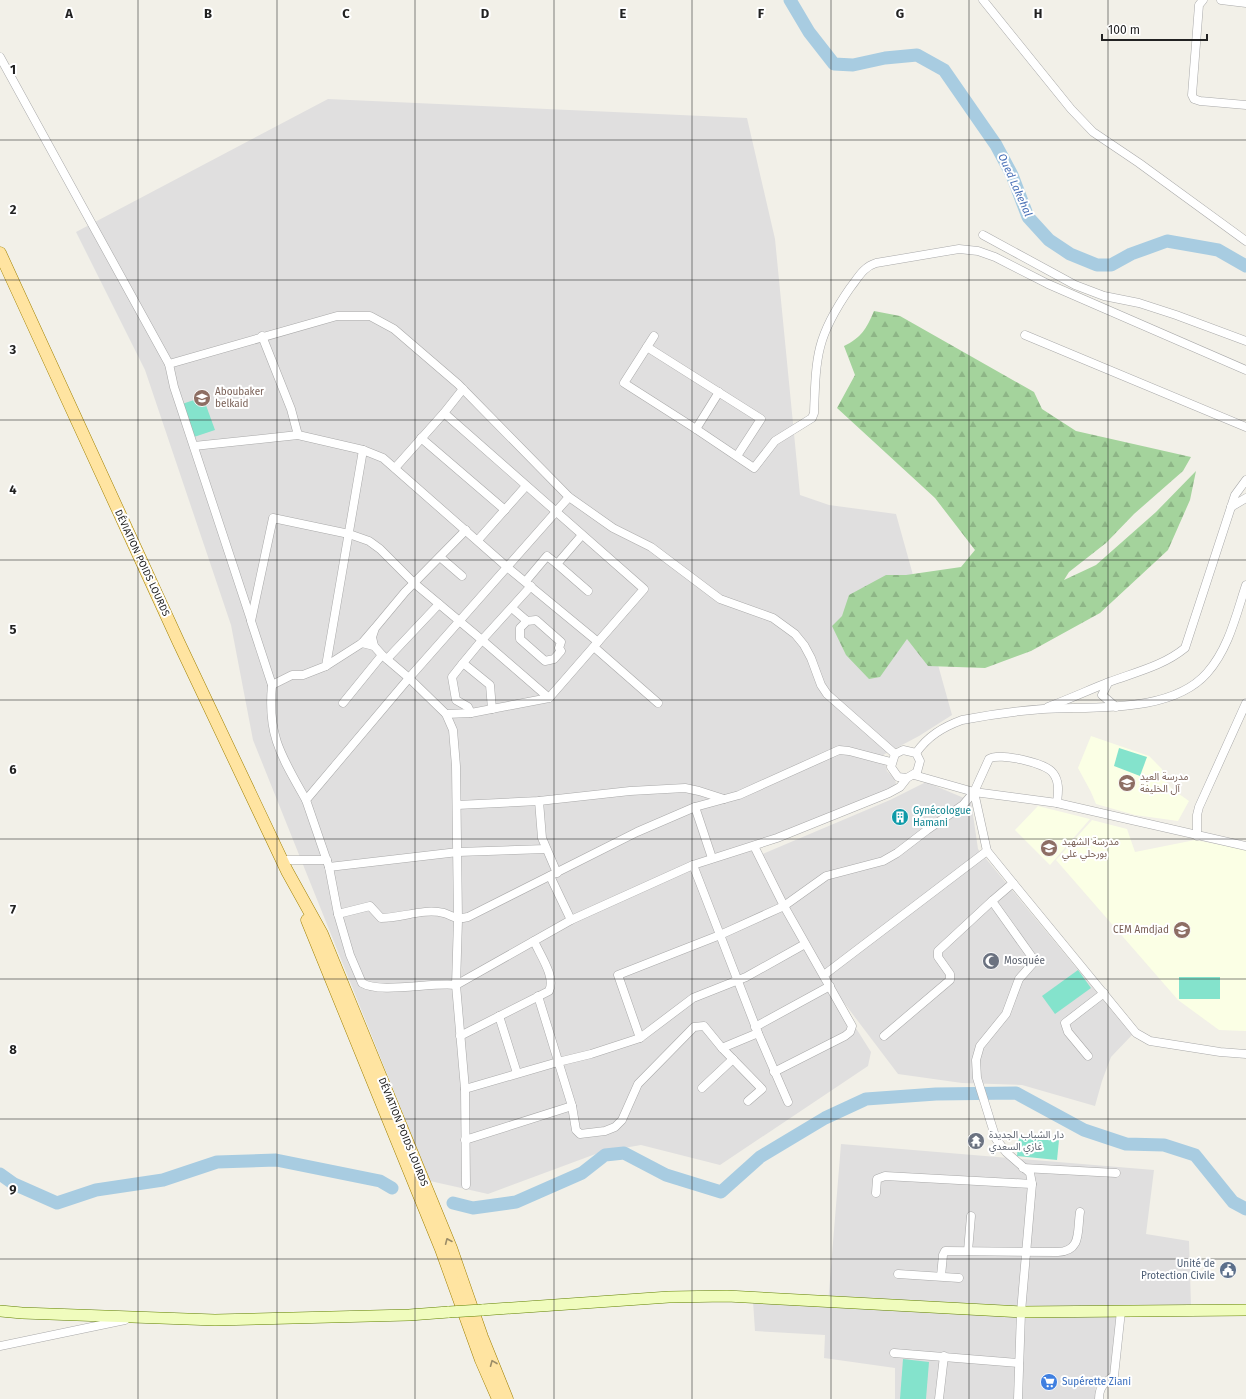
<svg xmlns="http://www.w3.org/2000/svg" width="1246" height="1399" font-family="'Fira Sans','Noto Sans Arabic',sans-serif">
<defs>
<pattern id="forest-firs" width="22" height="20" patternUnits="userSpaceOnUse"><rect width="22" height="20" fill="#a4d39c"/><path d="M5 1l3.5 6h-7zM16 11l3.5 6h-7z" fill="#8db586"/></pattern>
</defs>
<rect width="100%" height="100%" fill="#f2f0e8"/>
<g fill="#e0dfdf">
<polygon points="328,99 747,118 775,239 800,495 829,505 896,514 952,715 919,736 883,755 887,771 894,778 896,783 894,787 823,817 751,844 760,855 890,800 926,782 971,801 978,849 1132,1035 1111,1057 1102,1081 1095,1106 1022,1085 962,1083 898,1074 820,971 871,1052 868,1066 720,1165 641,1145 601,1152 488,1194 430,1181 253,740 231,625 145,370 76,232"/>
<polygon points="841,1144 1154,1170 1146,1234 1189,1241 1191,1306 1117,1307 1111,1374 1096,1383 1095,1399 895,1399 895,1368 824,1358 825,1335 755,1331 753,1301 828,1304"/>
</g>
<g fill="#fbffe5">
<polygon points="1091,736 1149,756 1162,769 1163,777 1172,789 1189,801 1178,821 1135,815 1096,804 1091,792 1078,768"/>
<polygon points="1038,806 1090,819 1050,865 1015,830"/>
<polygon points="1092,820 1127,829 1135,852 1195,840 1246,850 1246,1031 1219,1030 1178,1000 1056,860"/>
</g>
<path fill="url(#forest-firs)" d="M874,311L900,316L1034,392L1042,409L1076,431L1191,457L1183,471L1134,514L1106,543L1069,572L1064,580L1096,565L1156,512L1196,471L1190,500L1168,550L1100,613L1031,651L985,668L928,666L907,639L880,677L869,679L846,655L832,626L842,616L849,595L886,575H906L961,567L975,550L935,498L837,408L855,375L844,346C861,338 867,328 874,311Z"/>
<g fill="#84e3cc">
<polygon points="203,397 215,430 194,437 182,404"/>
<polygon points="1119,748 1147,757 1140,776 1114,766"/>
<polygon points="1078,970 1091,988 1055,1014 1042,996"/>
<rect x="1179" y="977" width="41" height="22"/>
<polygon points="1019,1137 1059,1140 1057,1160 1017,1156"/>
<polygon points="903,1359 929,1362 926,1399 900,1399"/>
</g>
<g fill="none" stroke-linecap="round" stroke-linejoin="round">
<g stroke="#a8cce1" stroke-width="13">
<polyline points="790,0 809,32 834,64 853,65 885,58 917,55 944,70 996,145 1012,175 1028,217 1049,240 1070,254 1097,265 1111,265 1131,254 1167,241 1218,250 1246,266"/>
<polyline points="0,1174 14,1184 57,1203 96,1190 163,1180 217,1162 276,1160 380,1181 392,1188"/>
<polyline points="453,1203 473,1208 516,1202 582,1173 605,1155 624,1153 666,1175 721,1192 760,1157 825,1118 866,1099 936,1094 1016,1093 1084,1130 1126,1144 1164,1145 1195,1155 1233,1202 1246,1209"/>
</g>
<g stroke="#a9a9a9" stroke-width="9">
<g id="street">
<polyline points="983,0 1071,109 1093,132 1139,163 1246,241"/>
<polyline points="1203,0 1199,5 1192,95 1194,99 1200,101 1246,105"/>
<polyline points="1221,0 1246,3"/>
<polyline points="0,57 169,364 337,316 370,316 394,329 458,384 569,497 613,528 651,547 720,599 773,618 795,634 804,645 811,658 821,685 827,694 895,754"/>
<polyline points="983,235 1075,285 1104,296 1139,303 1176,315 1246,341"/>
<polyline points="1025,335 1246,427"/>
<polyline points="262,336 291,409 298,435"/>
<path d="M654,336L624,383L696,429L754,468L775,441L812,418L814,413C816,356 816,337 850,288C858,278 863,267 876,263L959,249L978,251L995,257L1048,284L1246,370"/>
<polyline points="647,347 761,419 737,456"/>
<polyline points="169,364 174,387 251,620"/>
<polyline points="444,413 463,389"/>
<polyline points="696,429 719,392"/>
<polyline points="421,438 505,510"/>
<polyline points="194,446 298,435 363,450"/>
<polyline points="395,468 444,413 644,589 549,698"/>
<path d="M569,497L409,678L306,800L329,867L338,914L350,955L362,983C380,994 432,982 456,985L571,920L693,865L777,838L889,793L900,787L907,778L917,772L920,761L916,753L903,750L895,754L891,767L898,777L907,778"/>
<polyline points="1231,507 1246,498"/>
<polyline points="582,535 557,564 588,591"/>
<polyline points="478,540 526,486"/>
<polyline points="440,557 462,576"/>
<polyline points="526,581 547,556 557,564"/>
<polyline points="512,608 527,621 536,620 561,642 559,648 561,651 554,659 545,661 520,639 520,628 527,621"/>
<polyline points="374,646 372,637 375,628 405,592 466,530"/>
<polyline points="594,647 658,703"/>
<polyline points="382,655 409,678 446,714 471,713 549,698 482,640 531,586"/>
<polyline points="387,659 439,604"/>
<polyline points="326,666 362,643 374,629"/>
<polyline points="1108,683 1102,695 1116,707"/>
<polyline points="272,685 251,621 273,518 349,534 369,541 380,549 414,583 482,640 463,663"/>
<polyline points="343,703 382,655 374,646 362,643"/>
<path d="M1048,707C1069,699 1089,690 1109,682C1136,672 1163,666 1185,648L1235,495L1246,480"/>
<polyline points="471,713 468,707 456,700 452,677 463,663 490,685 492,709"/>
<polyline points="446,714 453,730 456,766 458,920 456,985 465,1089 466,1185"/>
<path d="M916,753C928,736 943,727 962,720C988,715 1016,711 1043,709C1092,706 1171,714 1207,673C1229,648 1236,615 1246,585"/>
<polyline points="914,775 974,792"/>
<path d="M306,800C282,757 267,736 272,685L292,675H303L326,666L363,450L383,458L507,567L598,642"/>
<polyline points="539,801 542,838 557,873"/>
<polyline points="457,805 539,801 630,791 685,788 699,791 724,799"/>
<polyline points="695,807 712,858"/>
<polyline points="1197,836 1197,815 1199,807 1246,703"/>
<polyline points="754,846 784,906 852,1026 850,1032 845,1036 774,1072"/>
<polyline points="282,860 327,860"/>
<polyline points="693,865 758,1033 788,1102"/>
<polyline points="329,867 458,852 546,849"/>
<polyline points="550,876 571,920"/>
<polyline points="1013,883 987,851 974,792 1057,803 1246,846"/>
<path d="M338,914L370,906L381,918C402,918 423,908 444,913C456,917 455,920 468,917L637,832L695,807L739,795L839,750L849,751L891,762"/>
<polyline points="824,975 987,851"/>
<polyline points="538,996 572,1106 576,1130 580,1134 605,1131 615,1127 622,1120 638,1084 694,1027 704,1026 722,1048 762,1089 748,1101"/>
<polyline points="499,1016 517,1073"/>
<polyline points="755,1027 830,986"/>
<path d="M460,1036L549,991C556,977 540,955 534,941"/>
<polyline points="884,1036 950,980 950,974 938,957 938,951 992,901"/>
<path d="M640,1038L618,975L720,935L784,906L826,876L883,861L897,853L927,830L963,805L974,792L989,759C999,752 1046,763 1053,773C1060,782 1058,793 1057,803"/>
<polyline points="722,1048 758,1033"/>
<polyline points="1088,1056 1068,1032 1065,1023 1104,993"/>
<polyline points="702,1088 733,1059"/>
<polyline points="465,1089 558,1062 591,1054 640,1038 693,998 746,977 805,944"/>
<polyline points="465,1140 572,1106"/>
<polyline points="1023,1168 1116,1173"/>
<polyline points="876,1193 877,1179 885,1176 1032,1184"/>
<polyline points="968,1251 971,1216"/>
<polyline points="898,1274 959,1278"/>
<path d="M941,1276L943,1255L945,1251L1058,1252C1082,1251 1077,1231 1080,1212"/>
<polyline points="0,1346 125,1320"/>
<polyline points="894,1353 1019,1363"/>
<polyline points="939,1399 944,1356"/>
<polyline points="1018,1399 1021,1312 1032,1184 1030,1173 1006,1152 996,1139 977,1078 976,1060 980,1046 1006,1014 1019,979 1034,962 1032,957 992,901 1013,883 1136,1033 1150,1041 1220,1052 1246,1054"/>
<path d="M1099,1399C1099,1387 1104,1383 1114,1376L1121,1311"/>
</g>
</g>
<g stroke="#618101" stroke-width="12">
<g id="secondary">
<polyline points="482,1310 669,1297 727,1296 1021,1312 1246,1310"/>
<polyline points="0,1311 22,1313 215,1320 409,1315 449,1312"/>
</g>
</g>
<g stroke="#a08100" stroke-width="13">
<g id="primary">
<polyline points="0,253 179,643 287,871 322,934 451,1248 482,1337 507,1399"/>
<polyline points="307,920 441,1249 481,1360 498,1399"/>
</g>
</g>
<use href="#street" stroke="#fff" stroke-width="8"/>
<use href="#secondary" stroke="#f0fcbd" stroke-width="11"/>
<use href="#primary" stroke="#ffe4a1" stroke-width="12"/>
<g stroke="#618101" stroke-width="12" stroke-linecap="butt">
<polyline id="secondary-bridge" points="449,1312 482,1310"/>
</g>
<use href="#secondary-bridge" stroke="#f0fcbd" stroke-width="11"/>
</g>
<defs><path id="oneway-chevron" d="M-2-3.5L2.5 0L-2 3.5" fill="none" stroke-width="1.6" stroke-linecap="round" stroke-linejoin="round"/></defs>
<g stroke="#9c8d68">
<use href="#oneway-chevron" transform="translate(448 1241) rotate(-113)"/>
<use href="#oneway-chevron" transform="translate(493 1363) rotate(-112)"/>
</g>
<path fill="none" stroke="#222" stroke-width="1" stroke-opacity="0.55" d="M138,0V1399M277,0V1399M415,0V1399M554,0V1399M692,0V1399M831,0V1399M969,0V1399M1108,0V1399M0,140H1246M0,280H1246M0,420H1246M0,560H1246M0,700H1246M0,839H1246M0,979H1246M0,1119H1246M0,1259H1246"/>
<defs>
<g id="school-disc" transform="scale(0.9)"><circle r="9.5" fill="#8d6e63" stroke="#fff"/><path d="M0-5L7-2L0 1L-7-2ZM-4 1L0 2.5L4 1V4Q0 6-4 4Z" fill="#fff"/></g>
<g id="building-disc" transform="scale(0.9)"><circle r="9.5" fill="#0f9aa8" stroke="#fff"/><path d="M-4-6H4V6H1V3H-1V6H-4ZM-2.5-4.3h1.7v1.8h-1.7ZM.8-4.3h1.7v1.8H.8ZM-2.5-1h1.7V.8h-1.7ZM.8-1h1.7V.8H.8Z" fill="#fff"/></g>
<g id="mosque-disc" transform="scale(0.9)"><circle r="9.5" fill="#6b7280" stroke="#fff"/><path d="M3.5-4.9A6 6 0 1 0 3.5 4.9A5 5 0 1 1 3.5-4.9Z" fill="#fff"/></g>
<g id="temple-disc" transform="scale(0.9)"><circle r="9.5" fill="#6b7280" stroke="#fff"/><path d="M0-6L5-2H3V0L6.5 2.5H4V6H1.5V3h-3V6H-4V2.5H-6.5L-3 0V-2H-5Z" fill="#fff"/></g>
<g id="civic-disc" transform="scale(0.9)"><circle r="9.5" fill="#5c6f8a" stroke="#fff"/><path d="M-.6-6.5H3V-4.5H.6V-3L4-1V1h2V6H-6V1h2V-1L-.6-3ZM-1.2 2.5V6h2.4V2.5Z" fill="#fff"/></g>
<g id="supermarket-disc" transform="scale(0.9)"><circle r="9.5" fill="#3f7fe0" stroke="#fff"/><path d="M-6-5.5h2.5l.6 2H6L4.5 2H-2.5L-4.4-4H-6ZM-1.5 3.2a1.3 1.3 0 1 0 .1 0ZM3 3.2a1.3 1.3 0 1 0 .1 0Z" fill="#fff"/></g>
</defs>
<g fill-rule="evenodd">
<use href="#school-disc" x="202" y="398"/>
<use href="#school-disc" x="1127" y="783"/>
<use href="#building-disc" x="900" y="817"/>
<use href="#school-disc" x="1049" y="848"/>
<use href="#school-disc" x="1182" y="930"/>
<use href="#mosque-disc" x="991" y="961"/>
<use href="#temple-disc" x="976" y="1141"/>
<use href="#civic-disc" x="1228" y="1270"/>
<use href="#supermarket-disc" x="1049" y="1382"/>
</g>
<g text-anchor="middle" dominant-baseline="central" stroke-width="4" stroke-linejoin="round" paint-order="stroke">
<g font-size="10" fill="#785e54" stroke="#fff" text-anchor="start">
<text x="215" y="392">Aboubaker<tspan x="215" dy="12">belkaid</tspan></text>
<text x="1140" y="777">مدرسة العيد<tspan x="1140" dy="12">آل الخليفة</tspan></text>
<text x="1062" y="842">مدرسة الشهيد<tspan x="1062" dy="12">بورحلي علي</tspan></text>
<text x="1169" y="930" text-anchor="end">CEM Amdjad</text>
</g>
<g font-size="10" fill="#222" stroke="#fff">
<text transform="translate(142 563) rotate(65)">DÉVIATION POIDS LOURDS</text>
<text transform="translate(403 1132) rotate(68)">DÉVIATION POIDS LOURDS</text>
</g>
<g font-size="10" fill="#0d838f" stroke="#fff" text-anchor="start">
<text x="913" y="811">Gynécologue<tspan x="913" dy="12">Hamani</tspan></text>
</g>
<g font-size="10" fill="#5b616d" stroke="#fff" text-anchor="start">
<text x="1004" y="961">Mosquée</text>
<text x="989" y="1135">دار الشباب الجديدة<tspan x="989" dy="12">غازي السعدي</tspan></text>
</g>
<g font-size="10" fill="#4e5e75" stroke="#fff" text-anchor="end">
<text x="1215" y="1264">Unité de<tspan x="1215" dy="12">Protection Civile</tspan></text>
</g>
<g font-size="10" fill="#366cbe" stroke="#fff" text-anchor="start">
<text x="1062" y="1382">Supérette Ziani</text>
</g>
<g font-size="11" font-style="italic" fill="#4970b7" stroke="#fff">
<text transform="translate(1015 185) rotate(66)">Oued Lakehal</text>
</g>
</g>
<g font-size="13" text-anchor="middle" font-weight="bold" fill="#222" stroke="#fff" stroke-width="4" stroke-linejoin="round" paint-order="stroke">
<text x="69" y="18">A</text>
<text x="208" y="18">B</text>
<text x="346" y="18">C</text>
<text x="485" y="18">D</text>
<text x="623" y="18">E</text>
<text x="761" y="18">F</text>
<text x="900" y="18">G</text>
<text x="1038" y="18">H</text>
<text x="13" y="74">1</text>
<text x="13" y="214">2</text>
<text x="13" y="354">3</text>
<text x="13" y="494">4</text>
<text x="13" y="634">5</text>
<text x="13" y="774">6</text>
<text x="13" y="914">7</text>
<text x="13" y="1054">8</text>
<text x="13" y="1194">9</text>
</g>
<path d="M1102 34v6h105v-6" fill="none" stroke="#222222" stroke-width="2"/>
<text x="1108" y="34" font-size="12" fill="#222222" stroke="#ffffff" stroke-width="3" paint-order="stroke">100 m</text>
</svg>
